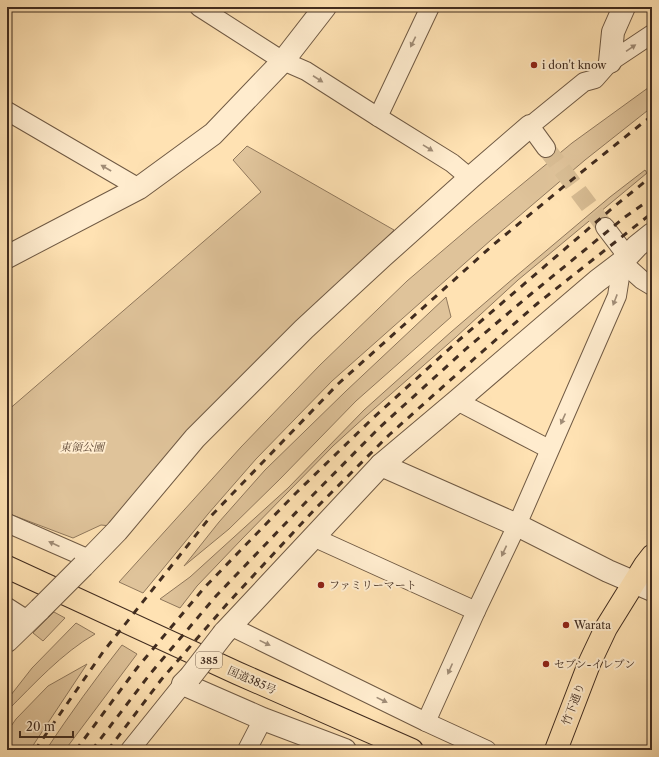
<svg xmlns="http://www.w3.org/2000/svg" width="659" height="757" font-family="'Libre Caslon Text','Noto Serif JP',serif">
<rect width="100%" height="100%" fill="#ffe2b3"/>
<filter id="stains"><feTurbulence type="fractalNoise" baseFrequency=".005" numOctaves="4"/><feColorMatrix values="0 0 0 0 .2 0 0 0 0 .09 0 0 0 0 .02 0 0 0 .5 -.17"/></filter>
<radialGradient id="worn" r=".72"><stop offset=".6" stop-color="#630" stop-opacity="0"/><stop offset="1" stop-color="#630" stop-opacity=".3"/></radialGradient>
<g fill="#dfc39a" stroke="#90785c">
<polygon points="652,85 652,107 585,160 491,240 332,381 256,459 208,514 143,593 119,582 241,447 320,365 407,281 475,223 572,143"/>
<polygon points="247,146 394,230 242,379 111,526 101,525 73,538 7,513 7,411 261,192 233,160"/>
<polygon points="645,170 647,173 518,280 456,337 367,415 333,446 241,540 197,586 180,608 160,599 190,577 288,488 364,410 451,332 515,277 610,197"/>
<polygon points="446,297 451,317 356,401 280,479 229,529 184,566 219,522 265,470 346,391"/>
<polygon points="54,612 65,618 43,641 33,633"/>
<path d="M76,623L95,634C62,653 34,684 7,711V700L32,668Z"/>
<path d="M122,645L137,654L65,750H46C70,714 95,679 122,645Z"/>
<polygon points="87,664 30,750 7,750 7,732 16,719 48,686"/>
</g>
<g fill="none" stroke-linecap="round" stroke-linejoin="round">
<polyline stroke="#d9be95" stroke-width="18" stroke-dasharray="18 9" stroke-linecap="butt" points="546,148 605,227"/>
<g stroke="#705a44" stroke-width="20">
<g id="minor">
<polyline points="199,7 283,61 306,71 378,117 452,163 470,178"/>
<polyline points="7,111 139,188"/>
<polyline points="378,117 430,7"/>
<polyline points="546,148 530,126 584,82 595,79 610,62 652,34"/>
<polyline points="622,262 642,280 652,286"/>
<polyline points="457,401 549,449"/>
<polyline points="7,523 89,559"/>
<polyline points="313,537 476,611"/>
<polyline points="7,607 29,621"/>
<polyline points="230,626 426,722 487,750"/>
<polyline points="426,722 476,611 517,525 617,296 624,252 605,227"/>
<polyline points="130,750 183,684"/>
<polyline points="247,750 263,719"/>
</g>
</g>
<g stroke="#705a44" stroke-width="24">
<g id="tertiary">
<polyline points="610,62 613,32 624,7"/>
<polyline points="7,257 139,188 213,134 283,61 325,7"/>
<polyline points="381,465 517,525 608,571 652,590"/>
<polyline points="83,566 117,531 195,438 304,329 383,256 470,178 530,126"/>
<polyline points="224,633 381,465 457,401 597,281 622,262 637,246 652,234"/>
<polyline points="7,641 40,609"/>
<polyline points="190,677 183,684 263,719 345,750"/>
</g>
</g>
<g stroke="#412c1f" stroke-width="24">
<g id="trunk">
<polyline points="7,567 237,673 412,750"/>
<polyline points="556,750 589,664 606,628 645,565 652,556"/>
</g>
</g>
<use href="#minor" stroke="#ffecce" stroke-width="18"/>
<use href="#tertiary" stroke="#ffecce" stroke-width="22"/>
<use href="#trunk" stroke="#ffe2b3" stroke-width="22"/>
<g stroke="#412c1f" stroke-width="3" stroke-dasharray="7 7" stroke-linecap="butt">
<polyline points="35,750 103,652 211,516 338,384 493,245 568,183 640,125 652,116"/>
<polyline points="76,750 137,668 204,588 296,493 372,419 459,340 616,205 652,176"/>
<polyline points="92,750 150,674 216,596 307,501 380,427 467,348 531,294 625,217 652,198"/>
<polyline points="108,750 161,680 227,604 316,508 389,435 475,358 538,303 652,213"/>
</g>
<g stroke="#705a44" stroke-width="24" stroke-linecap="butt">
<g id="tertiary-bridge">
<polyline points="40,609 83,566"/>
<polyline points="190,677 224,633"/>
</g>
</g>
<use href="#tertiary-bridge" stroke="#ffecce" stroke-width="22"/>
</g>
<defs><path id="oneway-solid" d="M-6-.8H1V-3.2L6.5 0L1 3.2V.8H-6Z"/></defs>
<g fill="#a08c76">
<use href="#oneway-solid" transform="translate(413 42) rotate(116)"/>
<use href="#oneway-solid" transform="translate(631 48) rotate(-34)"/>
<use href="#oneway-solid" transform="translate(318 79) rotate(33)"/>
<use href="#oneway-solid" transform="translate(428 148) rotate(32)"/>
<use href="#oneway-solid" transform="translate(106 168) rotate(-150)"/>
<use href="#oneway-solid" transform="translate(615 300) rotate(111)"/>
<use href="#oneway-solid" transform="translate(563 419) rotate(114)"/>
<use href="#oneway-solid" transform="translate(54 544) rotate(-156)"/>
<use href="#oneway-solid" transform="translate(504 551) rotate(115)"/>
<use href="#oneway-solid" transform="translate(265 643) rotate(26)"/>
<use href="#oneway-solid" transform="translate(450 669) rotate(114)"/>
<use href="#oneway-solid" transform="translate(382 700) rotate(26)"/>
</g>
<g fill="#8f2418" stroke="#ffecce" stroke-width="1.5">
<circle cx="534" cy="65" r="4"/>
<circle cx="321" cy="585" r="4"/>
<circle cx="566" cy="625" r="4"/>
<circle cx="546" cy="664" r="4"/>
</g>
<g text-anchor="middle" dominant-baseline="central" stroke-width="4" stroke-linejoin="round" paint-order="stroke">
<rect fill="#ffecce" stroke="#7a6654" stroke-width="1" x="196" y="652" width="26" height="16" rx="3"/>
<g font-size="10" font-weight="bold" fill="#412c1f">
<text x="209" y="660">385</text>
</g>
<g font-size="11" fill="#412c1f" stroke="#ffecce" text-anchor="start">
<text x="542" y="65">i don't know</text>
<text x="329" y="585">ファミリーマート</text>
<text x="574" y="625">Warata</text>
<text x="554" y="664">セブン-イレブン</text>
</g>
<g font-size="11" font-style="italic" fill="#614a38" stroke="#ffecce">
<text x="82" y="447">東領公園</text>
</g>
<g font-size="11" fill="#412c1f" stroke="#ffecce">
<text transform="translate(252 680) rotate(24)">国道385号</text>
<text transform="translate(573 704) rotate(-69)">竹下通り</text>
</g>
</g>
<rect width="659" height="757" fill="none" stroke="#ffe2b3" stroke-width="24"/>
<rect x="8" y="8" width="643" height="741" fill="none" stroke="#412c1f" stroke-width="2"/>
<rect x="12" y="12" width="635" height="733" fill="none" stroke="#412c1f"/>
<path d="M20 731v6h53v-6" fill="none" stroke="#412c1f" stroke-width="2"/>
<text x="26" y="731" font-size="12" fill="#412c1f" stroke="#ffecce" stroke-width="3" paint-order="stroke">20 m</text>
<rect width="100%" height="100%" filter="url(#stains)"/>
<rect width="100%" height="100%" fill="url(#worn)"/>
</svg>
